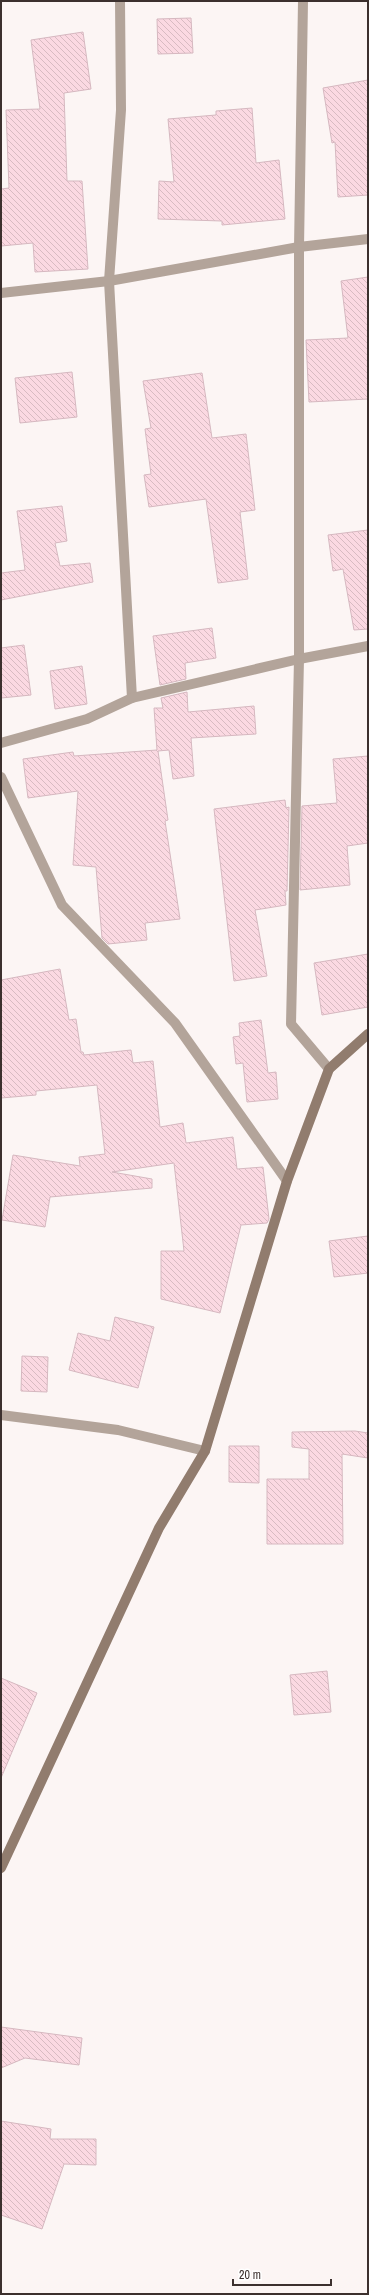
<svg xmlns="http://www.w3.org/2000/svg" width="369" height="2295" font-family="'Archivo Narrow',sans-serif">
<defs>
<pattern id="building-back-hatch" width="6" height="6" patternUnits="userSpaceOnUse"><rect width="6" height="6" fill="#fbd9e2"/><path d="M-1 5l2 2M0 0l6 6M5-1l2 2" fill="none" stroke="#d8bbc2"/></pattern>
</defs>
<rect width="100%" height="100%" fill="#fcf5f4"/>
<g fill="url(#building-back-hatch)" stroke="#d6b8c0">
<polygon points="191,18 193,53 158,54 157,19"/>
<polygon points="83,32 91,89 64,93 67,181 82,181 88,269 35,272 33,243 1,246 1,189 9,188 6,110 40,109 31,40"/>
<polygon points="368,80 368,195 338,197 335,142 332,143 323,88"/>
<polygon points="252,108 256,163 279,160 285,219 222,225 222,221 158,219 159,181 174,182 168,119 216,115 216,111"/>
<polygon points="368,277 368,399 309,402 306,340 348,338 341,281"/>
<polygon points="72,372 77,417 20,423 15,378"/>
<polygon points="202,373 212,438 246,434 255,510 240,512 248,579 218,583 206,499 149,507 144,475 151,474 145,429 151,428 143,381"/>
<polygon points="62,506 67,541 55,543 60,566 90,563 93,582 1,600 1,573 25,570 17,511"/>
<polygon points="368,530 368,629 354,630 343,569 333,571 328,535"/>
<polygon points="212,628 216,658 185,663 186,679 160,685 153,636"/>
<polygon points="24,645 31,695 1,698 1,648"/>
<polygon points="82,666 87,704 55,709 50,671"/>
<polygon points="187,692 188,712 254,706 256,734 191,738 194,776 173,779 169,750 158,751 168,820 165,821 180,919 145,923 147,940 108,944 102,938 96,867 73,865 78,791 28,798 23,759 73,752 74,756 157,750 154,708 163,708 161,698"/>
<polygon points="368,756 368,843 347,846 350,885 300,890 302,806 337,803 333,759"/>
<polygon points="285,800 286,808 289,807 287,891 285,891 286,905 255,910 267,976 234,981 214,809"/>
<polygon points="368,954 368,1007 322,1015 314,963"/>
<polygon points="60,969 69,1020 76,1019 81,1052 83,1052 84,1055 131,1050 133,1063 153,1061 160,1127 183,1123 186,1143 233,1137 237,1169 263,1167 269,1219 267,1223 241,1225 220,1313 161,1299 161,1251 184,1251 174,1163 112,1172 152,1179 152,1188 50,1197 45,1227 2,1220 13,1155 80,1166 79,1157 105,1154 97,1085 36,1091 36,1095 1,1098 1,980"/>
<polygon points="261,1020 268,1073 276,1072 278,1099 247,1102 243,1063 236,1064 233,1037 240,1036 239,1023"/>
<polygon points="368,1236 368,1273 334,1277 329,1241"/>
<polygon points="115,1317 154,1327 138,1388 69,1370 78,1333 110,1341"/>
<polygon points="22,1356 48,1357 47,1392 21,1391"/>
<polygon points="355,1431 368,1433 368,1458 342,1454 343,1544 267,1544 267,1479 309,1479 309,1449 292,1447 292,1432"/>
<polygon points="229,1446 259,1446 259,1483 229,1482"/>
<polygon points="327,1671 331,1712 294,1715 290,1675"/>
<polygon points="1,1678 37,1693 1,1778"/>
<polygon points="1,2027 82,2038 79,2065 25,2058 1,2068"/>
<polygon points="1,2121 51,2129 50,2139 96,2139 96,2165 64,2164 42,2229 1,2215"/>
</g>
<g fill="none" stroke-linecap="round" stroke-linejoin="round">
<g stroke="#b3a49a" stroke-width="10">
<polyline points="120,1 121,110 109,281 132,698"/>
<polyline points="303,1 299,247 299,659 291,1024 329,1069"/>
<polyline points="1,293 109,281 299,247 368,239"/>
<polyline points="1,743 87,719 132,698 299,659 368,646"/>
<polyline points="1,777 62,905 175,1023 287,1181"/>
<polyline points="1,1415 118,1430 205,1451"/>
</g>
<polyline stroke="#917c6e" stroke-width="10" points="1,1868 159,1528 205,1451 287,1181 329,1069 368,1034"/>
</g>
<rect width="369" height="2295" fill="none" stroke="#3c302e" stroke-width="4"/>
<path d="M233 2279v6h98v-6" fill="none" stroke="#3c302e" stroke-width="2"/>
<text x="239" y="2279" font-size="12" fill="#3c302e" stroke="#ffffff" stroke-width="3" paint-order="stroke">20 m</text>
</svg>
